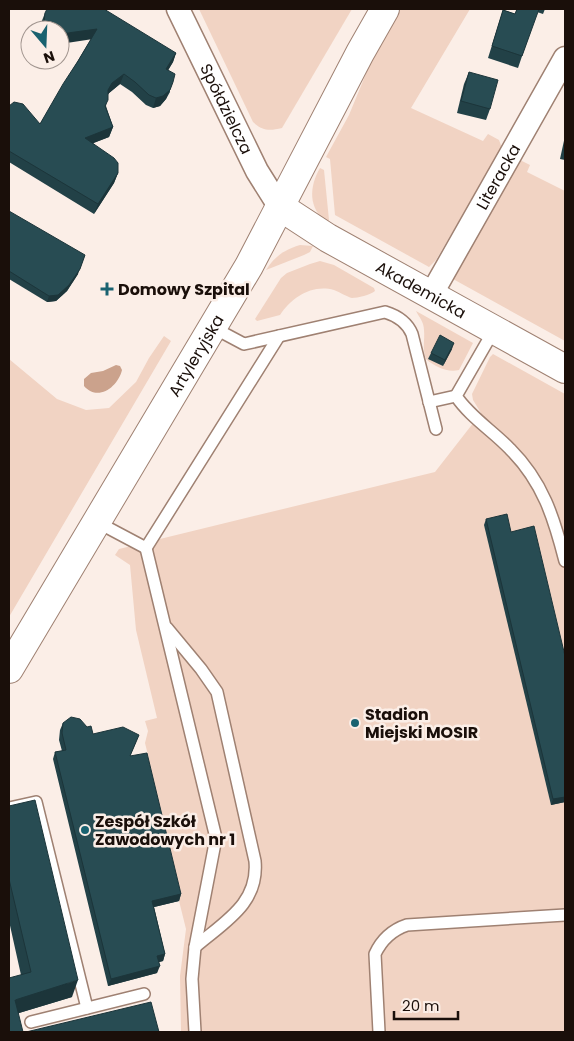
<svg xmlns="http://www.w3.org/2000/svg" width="574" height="1041" font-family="Poppins,sans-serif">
<rect width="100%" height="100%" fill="#fbeee7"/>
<g fill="#f1d3c3">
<path d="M199,9H352L282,128C269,131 263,131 253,122Z"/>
<polygon points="399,9 470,9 411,108 483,141 488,134 499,140 502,148 436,260 429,267 335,215 330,159 326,157 349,115 377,47"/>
<polygon points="520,160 530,165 527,172 565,191 565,341 453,279 455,268"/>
<path d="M320,168L324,170L329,220L327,223C308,208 309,187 320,168Z"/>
<path d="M300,245L313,246L310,252L304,255L266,270C275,256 284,250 300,245Z"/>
<path d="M320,261L334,265L374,288L375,291C370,295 358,298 352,298C347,297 340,292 334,290C312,284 292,297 280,315L257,321L255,319L281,278L287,273L310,264Z"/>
<path d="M416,311L473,343L459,370C448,373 435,367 426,359C422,349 425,340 424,330C424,322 419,317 416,311Z"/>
<polygon points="164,336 171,341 9,617 9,359 57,399 86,410 109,408 136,382 149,358"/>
<polygon points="493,354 565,394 565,1032 181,1032 180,976 186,929 144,760 149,759 145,743 148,731 145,721 157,718 136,630 130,565 115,555 119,549 435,472 481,413 473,400 472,394 490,357"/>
</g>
<path fill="#cba28c" d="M116,365L120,366L122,370C118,387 98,402 84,386V379L91,373L103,371Z"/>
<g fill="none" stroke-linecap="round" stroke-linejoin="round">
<g stroke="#9f8172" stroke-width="14">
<g id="lane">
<path d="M212,327L244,344L385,312C398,316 407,322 412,334L436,429"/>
<path d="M494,330L456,396C470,417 493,431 510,449C543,482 554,518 565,561"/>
<polyline points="429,402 456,396"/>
<polyline points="97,522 146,548 279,336"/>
<polyline points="146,548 216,838 195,947 192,979 195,1032"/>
<path d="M167,628L201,669L217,692L255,861C259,904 224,922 195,947"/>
<polyline points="9,808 36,802 87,1008"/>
<polyline points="31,1022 144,994"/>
<path d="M379,1032L375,954C382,939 392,930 407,925L565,915"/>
</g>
</g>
<g stroke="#9f8172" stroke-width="25">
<g id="street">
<path id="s1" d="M178,9L257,171L279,206"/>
<path id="s2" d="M431,295L565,58"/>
</g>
</g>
<g stroke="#9f8172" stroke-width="30">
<g id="secondary">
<path id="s3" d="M279,206L328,238L565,369"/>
<path id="s4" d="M9,669L249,266L360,53L385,9"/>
</g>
</g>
<use href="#lane" stroke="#fff" stroke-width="11"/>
<use href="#street" stroke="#fff" stroke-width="22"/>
<use href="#secondary" stroke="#fff" stroke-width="28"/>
</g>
<g fill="#224147">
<polygon points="517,9 545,9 543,14 537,12 518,68 488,58 503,10 515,14"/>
<polygon points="45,13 176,53 173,62 168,70 170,92 166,99 160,106 153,108 146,105 132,92 120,84 108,94 106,106 113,127 109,137 93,143 118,173 114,183 94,214 9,162 9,106 40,124 91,39 60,30 40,30 41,23"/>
<polygon points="469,72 490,109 486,120 457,113 464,84"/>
<polygon points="565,136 565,160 560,159"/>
<polygon points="9,211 78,274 67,291 56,301 47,302 9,279"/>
<polygon points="452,349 443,366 428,359 431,353"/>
<polygon points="486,519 511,532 565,656 565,802 551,805 484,525"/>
<polygon points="63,723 93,734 136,742 130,756 181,894 179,901 154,907 165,954 163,961 159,962 157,973 108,986 53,759 55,752 62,751 59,740 60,730"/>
<polygon points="9,806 72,997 19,1013 9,1032 21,975 9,921"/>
</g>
<g fill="#1c353a">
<polygon points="97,29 93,39 60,44 60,34"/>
<polygon points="176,53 173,62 163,79 166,69"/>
<polygon points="124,74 120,84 109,93 105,100 108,90 112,83"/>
<polygon points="173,82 166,99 160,106 153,108 156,98"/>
<polygon points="113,127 109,137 81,148 85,138"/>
<polygon points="118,173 114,183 94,214 98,204"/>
<polygon points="85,255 78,274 67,291 56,301 47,302 49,296"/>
<polygon points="454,343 452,349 443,366 445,360"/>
<polygon points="565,797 565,802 551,805 553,799"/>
<polygon points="181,894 179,901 150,908 152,901"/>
<polygon points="165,954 163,961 155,963 157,956"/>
<polygon points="160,966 157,973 108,986 111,979"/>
<polygon points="78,980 72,997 9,1016 15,1000"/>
</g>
<g fill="#284c53" stroke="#1c353a">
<polygon points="47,9 104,9 176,53 166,69 175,74 173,82 170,90 163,96 156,98 149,95 135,82 124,74 112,83 108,90 108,100 105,106 113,127 85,138 114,158 118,163 118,173 98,204 9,151 9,106 14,102 23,104 40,124 63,84 78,61 97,29 60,34 60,30 48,30 47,29 44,22 45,13"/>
<polygon points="517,9 539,9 522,56 492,46 503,10 515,14"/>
<polygon points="469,72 498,80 490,109 461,101"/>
<polygon points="9,211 85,255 80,269 69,285 58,295 49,296 9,271"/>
<polygon points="440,335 454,343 445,360 431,353"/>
<polygon points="507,514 511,532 534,526 565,656 565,797 553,799 486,519"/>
<polygon points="71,717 80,719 87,727 91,726 93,734 123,727 139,735 130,756 147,753 181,894 152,901 165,954 157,956 160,966 111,979 55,752 66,750 62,733 63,723"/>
<polygon points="35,800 78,980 15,1000 23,1032 9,1032 9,978 31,972 9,879 9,806"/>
<polygon points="151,1002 159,1032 26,1032"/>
</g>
<g fill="#196270" stroke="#fbeee7" stroke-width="2">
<path d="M104.5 281.5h5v5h5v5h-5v5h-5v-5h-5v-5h5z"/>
<circle cx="355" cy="723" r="5"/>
<circle cx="85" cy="830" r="5"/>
</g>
<g text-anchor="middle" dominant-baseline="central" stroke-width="5" stroke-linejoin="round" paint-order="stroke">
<g font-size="16" fill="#1a0f0a" stroke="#fbeee7">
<text stroke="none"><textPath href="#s1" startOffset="111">Spółdzielcza</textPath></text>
<text stroke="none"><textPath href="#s2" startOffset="136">Literacka</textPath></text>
<text stroke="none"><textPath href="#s3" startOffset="165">Akademicka</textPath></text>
<text stroke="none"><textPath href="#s4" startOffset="365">Artyleryjska</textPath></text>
</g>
<g font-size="16" font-weight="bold" fill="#1a0f0a" stroke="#fbeee7" text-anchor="start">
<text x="118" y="289">Domowy Szpital</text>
<text x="365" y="714">Stadion<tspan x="365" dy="18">Miejski MOSIR</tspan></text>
<text x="95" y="821">Zespół Szkół<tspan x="95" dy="18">Zawodowych nr 1</tspan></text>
</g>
</g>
<rect width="574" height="1041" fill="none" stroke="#1a0f0a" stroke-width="20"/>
<g transform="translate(45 45) rotate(161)"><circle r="24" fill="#fbeee7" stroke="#a1958f"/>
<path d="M0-4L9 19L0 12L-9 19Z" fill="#196270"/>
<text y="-8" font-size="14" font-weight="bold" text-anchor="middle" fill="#1a0f0a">N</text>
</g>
<path d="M394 1011v8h64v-8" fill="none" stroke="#1a0f0a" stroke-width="2.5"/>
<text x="402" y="1011" font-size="15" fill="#1a0f0a" stroke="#fbeee7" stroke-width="4" paint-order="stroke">20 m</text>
</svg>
